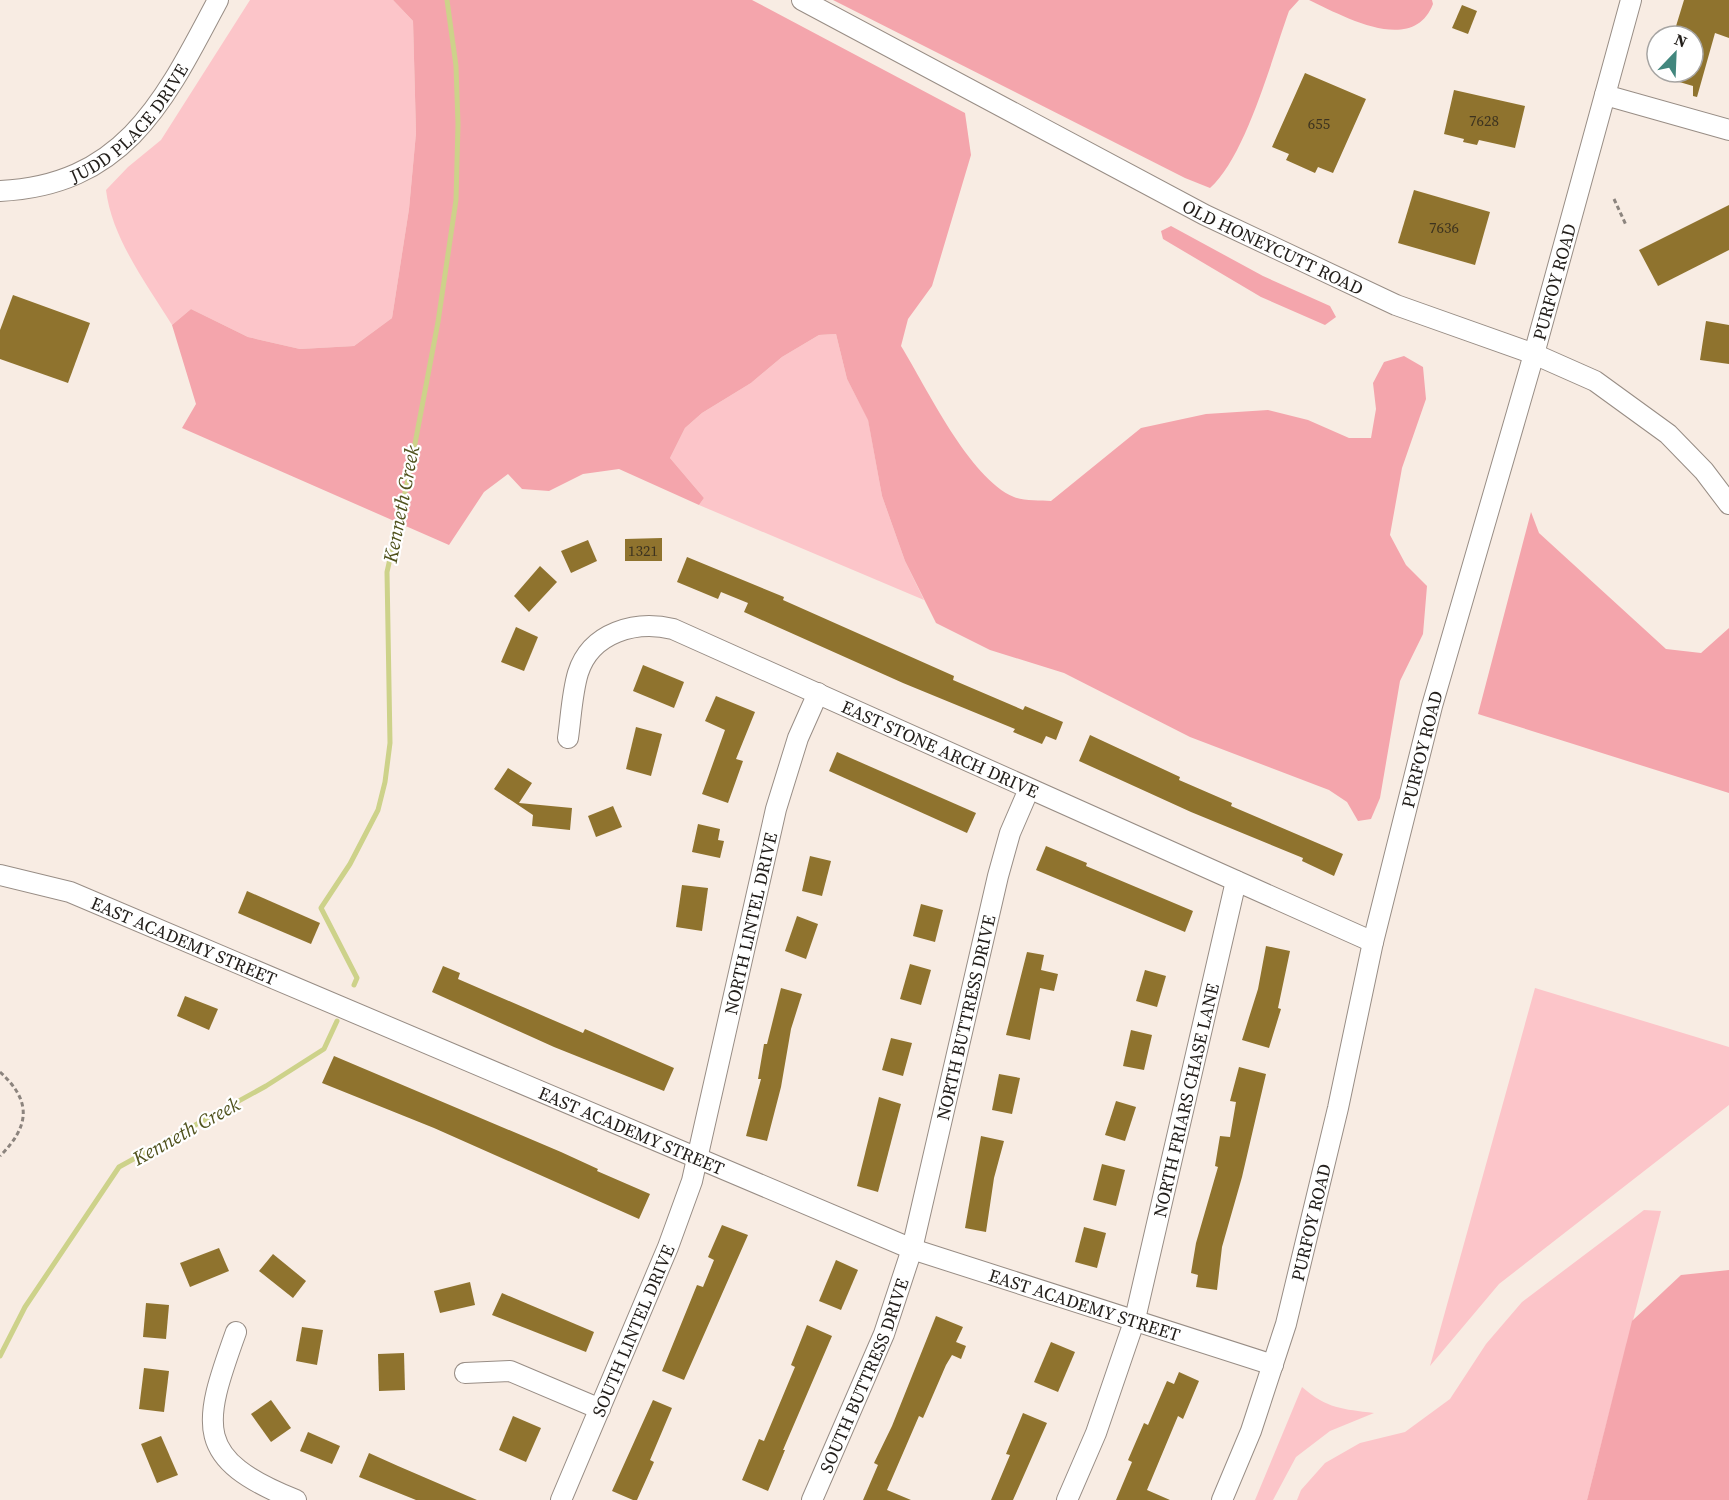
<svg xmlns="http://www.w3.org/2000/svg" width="1729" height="1500" font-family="'Source Serif 4',serif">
<rect width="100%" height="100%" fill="#f8ece3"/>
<g fill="#fcc5c9">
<path d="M250,0H393L413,21L416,133L409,209L392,318L354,346L300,349L248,337L191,309L172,325C147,284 112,239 106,190L128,167L161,140Z"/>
<polygon points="836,334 847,379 868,419 882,496 905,561 924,600 699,505 704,498 670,458 685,428 702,413 751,383 782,357 819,335"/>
<polygon points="1535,988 1729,1047 1729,1105 1499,1284 1430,1366"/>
<polygon points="1644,1210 1661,1211 1587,1500 1297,1500 1301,1490 1325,1463 1360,1443 1405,1432 1450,1399 1486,1344 1522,1302"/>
<path d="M1302,1387C1327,1409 1343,1409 1374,1413L1330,1431L1296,1457L1273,1500H1255Z"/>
</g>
<g fill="#f4a5ac">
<path d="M393,0H752L965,113L971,155L932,286L908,319L901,346C927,388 969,478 1014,497C1024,501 1040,500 1051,501L1141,428L1206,414L1268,410L1308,420L1349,438H1371L1376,409L1373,383L1384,362L1404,356L1423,367L1426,399L1402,468L1390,535L1406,565L1427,586L1423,634L1400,681L1380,798L1371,819L1358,821L1347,802L1329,790L1190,737L1064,673L990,650L936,623L905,561L882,496L868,420L847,379L836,334L819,335L782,357L751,383L702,413L685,428L670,458L704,498L699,505L619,469L583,474L549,491L522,489L508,474L484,492L449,545L182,428L196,404L172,325L191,309L248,337L300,349L354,346L392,318L409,209L416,133L413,21Z"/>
<path d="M833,0H1299L1289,11C1272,58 1246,156 1210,188L1185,178Z"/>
<path d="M1309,0H1432L1433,4C1413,56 1343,16 1309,0Z"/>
<polygon points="1171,226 1263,276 1330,306 1336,317 1325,325 1261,297 1163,239 1161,231"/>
<polygon points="1531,512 1539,533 1666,649 1701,653 1729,628 1729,793 1478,714"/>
<polygon points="1729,1270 1729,1500 1587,1500 1632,1321 1681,1275"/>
</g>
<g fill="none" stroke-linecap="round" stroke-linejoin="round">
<g stroke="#cdd28a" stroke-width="5">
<polyline points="354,985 357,978 321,908 350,864 378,810 385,782 390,743 387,572 410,470 438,322 456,200 458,124 456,66 447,0"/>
<polyline points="0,1356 25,1307 119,1167 266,1086 324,1049 337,1021"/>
</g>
</g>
<g fill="#8f732e">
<polygon points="1684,0 1729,0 1729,38 1715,33 1697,97 1693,96 1693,86 1659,76 1660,72 1693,72 1693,36 1673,36"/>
<polygon points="1462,5 1477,11 1468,34 1452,28"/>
<polygon points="1305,73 1366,99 1333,173 1318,167 1315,173 1286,160 1289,154 1272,147"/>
<polygon points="1454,90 1525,106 1515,148 1479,140 1477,145 1463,142 1464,139 1444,134"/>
<polygon points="1414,190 1490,212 1475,265 1398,243"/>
<polygon points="1729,205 1729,250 1658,286 1639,250"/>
<polygon points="13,295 90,323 68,383 0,359 0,330"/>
<polygon points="1706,321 1729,325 1729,364 1700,360"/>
<polygon points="662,538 662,561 625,561 625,539"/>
<polygon points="588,540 597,561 571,573 561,551"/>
<polygon points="687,557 784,597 783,600 954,676 953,680 1023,710 1025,706 1063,722 1056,740 1046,736 1042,744 1013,732 1015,729 903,683 744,612 748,603 721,592 718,599 677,582"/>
<polygon points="540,566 557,582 529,612 514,596"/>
<polygon points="516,627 538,637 524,671 501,662"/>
<polygon points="643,665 684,682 674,708 633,691"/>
<polygon points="716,696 755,712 736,759 743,761 728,803 702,794 725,730 705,721"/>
<polygon points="636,727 662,734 651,776 626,769"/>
<polygon points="1090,735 1180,777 1179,780 1232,803 1231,806 1343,854 1334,876 1302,861 1303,858 1191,812 1079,761"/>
<polygon points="837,752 976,813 967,833 829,771"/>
<polygon points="508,768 532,783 519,803 572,808 570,830 532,826 533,815 494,789"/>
<polygon points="613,806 622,827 596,837 588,816"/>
<polygon points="698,824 720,829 718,840 724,841 720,858 692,852"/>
<polygon points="1046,846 1087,863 1086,866 1193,911 1185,932 1036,870"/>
<polygon points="810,856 831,861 822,896 802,891"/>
<polygon points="682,885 708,888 702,931 676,927"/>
<polygon points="247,891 320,923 311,944 238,913"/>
<polygon points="921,904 943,910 935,942 913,936"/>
<polygon points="797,916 818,924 806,959 785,951"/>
<polygon points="1266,946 1290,951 1278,1008 1281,1009 1269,1048 1242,1040 1258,989"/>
<polygon points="1027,952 1044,955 1041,970 1058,974 1054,991 1040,988 1030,1040 1006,1035"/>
<polygon points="910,964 931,970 921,1005 900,999"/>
<polygon points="443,966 460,973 458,979 583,1033 585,1029 674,1068 664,1091 554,1047 432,992"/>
<polygon points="1145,970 1166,976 1157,1007 1136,1001"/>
<polygon points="781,988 802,994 791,1029 781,1087 767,1141 746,1136 761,1079 758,1079 764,1044 767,1044"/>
<polygon points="185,996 218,1009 209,1030 177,1016"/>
<polygon points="1131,1030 1152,1035 1144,1070 1123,1066"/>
<polygon points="891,1038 912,1043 903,1076 882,1070"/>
<polygon points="334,1056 561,1152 598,1169 597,1171 650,1194 639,1219 434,1128 322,1083"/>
<polygon points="1239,1067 1266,1074 1242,1177 1222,1247 1217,1290 1196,1287 1198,1275 1191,1273 1196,1243 1218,1167 1215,1166 1220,1136 1230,1137 1236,1102 1230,1101"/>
<polygon points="999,1074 1020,1078 1012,1114 992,1110"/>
<polygon points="879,1097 901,1104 878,1192 857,1186"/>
<polygon points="1116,1101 1136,1107 1125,1141 1105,1135"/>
<polygon points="981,1136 1004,1141 994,1178 986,1232 965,1228"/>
<polygon points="1102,1164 1125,1170 1116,1206 1093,1200"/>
<polygon points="722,1225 748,1235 684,1380 662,1371 697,1285 703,1287 714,1260 708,1257"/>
<polygon points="1084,1227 1106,1233 1097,1268 1075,1262"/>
<polygon points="219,1248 229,1271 190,1287 180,1263"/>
<polygon points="273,1254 306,1281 293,1298 259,1271"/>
<polygon points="836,1260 858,1270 841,1310 819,1301"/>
<polygon points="470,1282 475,1305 440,1313 434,1291"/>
<polygon points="502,1293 594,1332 586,1352 492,1315"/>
<polygon points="146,1303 169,1305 166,1339 143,1337"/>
<polygon points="936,1316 963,1327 956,1342 966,1346 961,1359 952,1355 946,1365 923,1418 919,1416 887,1490 911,1500 863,1500 878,1465 874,1463 892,1426"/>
<polygon points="807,1325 832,1336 783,1450 785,1450 768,1491 742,1480 759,1439 764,1441 795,1367 791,1365"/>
<polygon points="302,1327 323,1330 317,1365 296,1361"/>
<polygon points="1051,1342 1075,1352 1058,1392 1034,1382"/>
<polygon points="404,1353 405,1390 379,1391 378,1354"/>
<polygon points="144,1368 169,1371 164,1412 139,1409"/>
<polygon points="1179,1372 1199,1381 1183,1419 1178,1416 1147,1490 1170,1500 1116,1500 1132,1462 1128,1460 1144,1423 1148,1425 1167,1381 1174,1384"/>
<polygon points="271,1400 291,1428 271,1442 251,1414"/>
<polygon points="653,1400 672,1408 650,1460 654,1462 637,1500 633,1500 612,1491"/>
<polygon points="1023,1413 1047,1423 1013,1500 991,1500 1010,1455 1006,1454"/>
<polygon points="513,1416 541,1428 526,1462 499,1450"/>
<polygon points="308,1432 340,1446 332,1464 300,1451"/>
<polygon points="161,1436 178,1475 157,1483 141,1444"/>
<polygon points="369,1453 398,1466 477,1500 416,1500 359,1477"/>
</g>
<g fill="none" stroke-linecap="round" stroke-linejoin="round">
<g stroke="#988d85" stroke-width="22">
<g id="minor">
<path id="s1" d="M802,0L1205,215L1396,305L1534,354L1595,381L1668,434L1704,471L1729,504"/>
<polyline points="1605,95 1729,130"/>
<path id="s2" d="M0,191C126,185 166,98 218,0"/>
<path id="s3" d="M568,738C571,717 572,693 578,673C591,632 636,620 673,629L1373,942"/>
<path id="s4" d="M0,875L70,892L912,1249L1273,1365"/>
<path d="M236,1332C202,1426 193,1459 296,1500"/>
<polyline points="465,1373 510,1371 600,1409"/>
<path id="s5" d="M561,1500L668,1247L692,1181L776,809L798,738L818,693"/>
<path id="s6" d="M812,1500L884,1334L912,1249L998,876L1010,833L1029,789"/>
<path id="s7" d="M1067,1500L1096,1433L1135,1319L1236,881"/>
<path id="s8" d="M1222,1500L1251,1431L1286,1324L1338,1108L1373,942L1432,706L1534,354L1631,0"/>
</g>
</g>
<g stroke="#8c847e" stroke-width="3" stroke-dasharray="4.5 3" stroke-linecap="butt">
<polyline points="1614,199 1626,225"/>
<path d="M0,1072C32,1101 30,1126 0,1156"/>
</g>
<use href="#minor" stroke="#fff" stroke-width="20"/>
</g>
<g text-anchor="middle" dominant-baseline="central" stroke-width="4.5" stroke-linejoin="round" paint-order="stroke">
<g font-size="15" fill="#3d331f">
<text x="1484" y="120">7628</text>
<text x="1319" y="123">655</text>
<text x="1444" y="227">7636</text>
<text x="643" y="550">1321</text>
</g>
<g font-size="18" fill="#221e1a" stroke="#fff">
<text stroke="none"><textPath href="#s2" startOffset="153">JUDD PLACE DRIVE</textPath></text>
<text stroke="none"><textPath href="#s1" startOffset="532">OLD HONEYCUTT ROAD</textPath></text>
<text stroke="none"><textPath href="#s8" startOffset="1264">PURFOY ROAD</textPath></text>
<text stroke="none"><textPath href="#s3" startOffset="474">EAST STONE ARCH DRIVE</textPath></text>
<text stroke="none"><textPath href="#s8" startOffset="778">PURFOY ROAD</textPath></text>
<text stroke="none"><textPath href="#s5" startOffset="609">NORTH LINTEL DRIVE</textPath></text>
<text stroke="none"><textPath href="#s4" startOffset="196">EAST ACADEMY STREET</textPath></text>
<text stroke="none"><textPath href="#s6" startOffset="508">NORTH BUTTRESS DRIVE</textPath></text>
<text stroke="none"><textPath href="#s7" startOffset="418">NORTH FRIARS CHASE LANE</textPath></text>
<text stroke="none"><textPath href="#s4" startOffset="682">EAST ACADEMY STREET</textPath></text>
<text stroke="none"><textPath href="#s8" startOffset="292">PURFOY ROAD</textPath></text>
<text stroke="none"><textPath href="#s4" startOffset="1168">EAST ACADEMY STREET</textPath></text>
<text stroke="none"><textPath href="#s5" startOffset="184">SOUTH LINTEL DRIVE</textPath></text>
<text stroke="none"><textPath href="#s6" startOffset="135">SOUTH BUTTRESS DRIVE</textPath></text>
</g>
<g font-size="20" font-style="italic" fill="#50521d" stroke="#fff">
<text transform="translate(401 504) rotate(-79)">Kenneth Creek</text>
<text transform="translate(186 1131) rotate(-29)">Kenneth Creek</text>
</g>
</g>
<g transform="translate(1675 54) rotate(23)"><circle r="28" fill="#ffffff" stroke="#a7a5a3" stroke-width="1.5"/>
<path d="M0-4.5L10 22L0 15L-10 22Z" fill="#42877e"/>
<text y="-9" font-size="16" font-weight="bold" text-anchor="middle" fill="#221e1a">N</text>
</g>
</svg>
